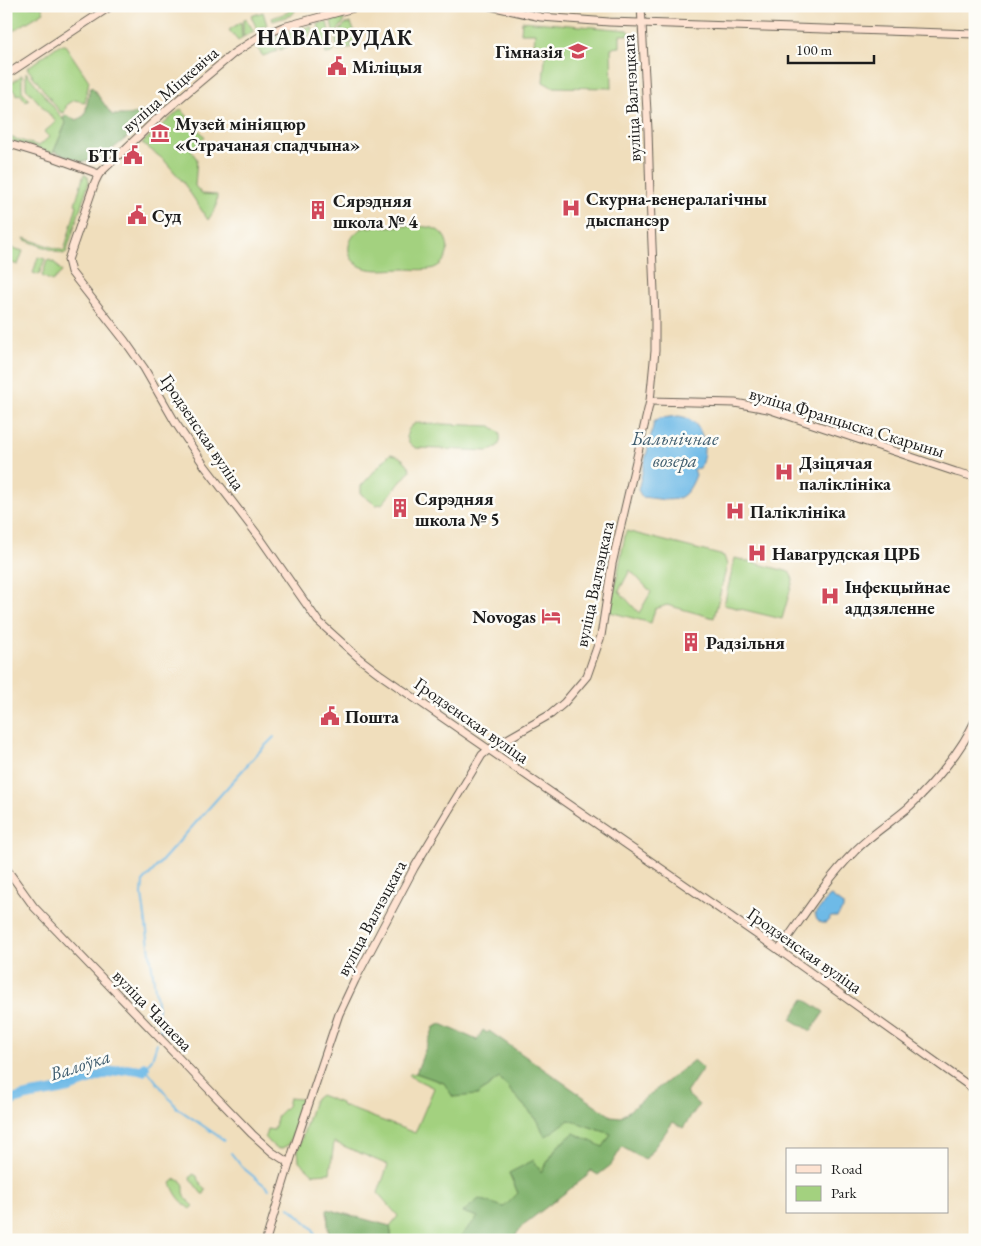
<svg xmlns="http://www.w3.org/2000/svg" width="981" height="1246" font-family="'EB Garamond',serif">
<rect width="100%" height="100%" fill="#fdfcf7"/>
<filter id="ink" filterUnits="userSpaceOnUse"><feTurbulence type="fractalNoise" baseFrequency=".02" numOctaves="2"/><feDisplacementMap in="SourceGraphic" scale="10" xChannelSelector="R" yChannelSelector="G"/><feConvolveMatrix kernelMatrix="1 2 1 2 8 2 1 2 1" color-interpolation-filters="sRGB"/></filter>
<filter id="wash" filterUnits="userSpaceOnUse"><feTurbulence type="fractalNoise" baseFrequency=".0096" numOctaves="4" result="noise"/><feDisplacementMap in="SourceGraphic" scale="20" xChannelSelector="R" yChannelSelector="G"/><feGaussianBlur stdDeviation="1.12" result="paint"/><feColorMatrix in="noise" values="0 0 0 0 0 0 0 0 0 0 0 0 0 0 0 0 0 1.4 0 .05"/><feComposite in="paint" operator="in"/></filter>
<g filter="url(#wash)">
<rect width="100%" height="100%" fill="#f0debc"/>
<g fill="#a3d17f" stroke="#60764e" fill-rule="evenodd">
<polygon points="6,6 41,6 44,12 6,35"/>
<polygon points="287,6 294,6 295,11 292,15 273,21 272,18 289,12"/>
<polygon points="263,12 267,25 257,29 251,16"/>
<polygon points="343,18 344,22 334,35 331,21"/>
<polygon points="246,19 254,31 243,37 243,21"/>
<polygon points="522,21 628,30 632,35 620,35 620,47 611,48 612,88 552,87 543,82 546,47 534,46 535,33 521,33"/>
<polygon points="241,22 242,38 238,41 229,30"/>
<polygon points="327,22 334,52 326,54 318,24"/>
<polygon points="351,23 360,45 335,37 345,24"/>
<polygon points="311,26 312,30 306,39 293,44 288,32"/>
<polygon points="285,33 290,45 280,50 275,37"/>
<polygon points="272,39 277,51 263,56 256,47"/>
<polygon points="335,39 357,46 338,51"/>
<polygon points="59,45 65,45 89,81 85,102 74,100 67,104 64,113 60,112 27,68"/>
<polygon points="26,72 66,123 53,153 6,139 6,136 39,146 49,137 44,132 56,122 26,88"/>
<polygon points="22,75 22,91 29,99 26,101 20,94 17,95 15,90 11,90 6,93 6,82 10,79 13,82"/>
<polygon points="181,109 205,137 191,151 197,159 195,186 202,194 217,195 216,208 208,220 183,182 164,160 142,143"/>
<polygon points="84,174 88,177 89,182 66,253 63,254 25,240 24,238 64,251 77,205 75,204"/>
<path d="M366,227C380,227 426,224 435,229C452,236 452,261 434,268C425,271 413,269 404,269C391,269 373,272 362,267C341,258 347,233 366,227Z"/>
<polygon points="6,246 23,251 18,265 6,261"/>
<polygon points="38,257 45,259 39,275 33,273"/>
<polygon points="50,260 55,263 62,272 52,281 42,276 47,261"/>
<path d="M416,423L491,426L499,432C503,442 498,449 488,451L416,448C404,442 404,429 416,423Z"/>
<path d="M390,454C398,454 410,463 410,471L382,504L376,505L361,494V486Z"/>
<path d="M626,531L724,556L727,565L714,618L667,605L655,609L651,623L610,612ZM630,570L651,592L639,613L619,591Z"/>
<polygon points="735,558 790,572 793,580 782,619 724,605"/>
<polygon points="416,1073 477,1095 499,1078 538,1121 569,1120 612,1134 603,1147 558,1146 541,1172 509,1173 518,1193 504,1207 463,1212 479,1217 457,1240 392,1240 390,1226 398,1216 378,1193 388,1165 334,1142 330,1173 313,1174 299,1161 298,1150 314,1100 320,1095 341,1103 341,1105 415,1133 434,1088 409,1076 410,1074"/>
<polygon points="289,1098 301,1099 303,1102 290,1142 288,1145 280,1149 274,1147 265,1137 267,1129 274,1130 278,1115 287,1106"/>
<polygon points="193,1174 197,1176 198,1180 206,1190 204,1194 202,1194 191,1180 190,1178"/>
<path d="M176,1179C188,1183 182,1188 185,1196C186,1199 191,1203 194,1206L191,1209C180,1201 176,1196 171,1183Z"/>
<polygon points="342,1235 387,1240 340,1240"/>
</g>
<g fill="#82b36e" stroke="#4f6845">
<polygon points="92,87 112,115 128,115 148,111 149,120 100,159 82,162 54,151 66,123 63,119 65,115 77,120 85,115 90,88"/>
<polygon points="804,999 824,1012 811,1031 791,1019"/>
<polygon points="441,1024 477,1040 483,1030 487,1033 489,1031 611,1116 621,1117 694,1060 703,1068 686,1093 699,1105 683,1128 673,1122 645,1160 622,1147 611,1165 598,1175 590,1170 587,1176 523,1225 512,1240 457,1240 478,1217 463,1212 479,1199 504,1207 518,1193 509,1173 534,1160 541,1172 558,1146 574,1133 603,1147 611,1134 569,1120 545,1137 538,1121 499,1078 477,1095 453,1097 444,1083 416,1073 434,1027"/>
<polygon points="327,1209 390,1226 392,1240 343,1235 340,1240 329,1240"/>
</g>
<g fill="#6ebae7" stroke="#456b82">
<path d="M679,416C703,419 709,447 700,468L694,469L696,475C684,507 671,500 642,497L638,490L654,422L660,418Z"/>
<polygon points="831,896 843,905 843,909 837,917 831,917 826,923 822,923 817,920 815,914 829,897"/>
</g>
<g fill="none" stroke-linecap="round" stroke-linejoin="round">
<g stroke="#6ebae7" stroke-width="2">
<polyline points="161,1032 142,895 143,882 257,754 274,737"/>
<polyline points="157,1043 152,1059 145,1067 177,1108 224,1140"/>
<polyline points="231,1153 242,1167 269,1189"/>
<polyline points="289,1207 313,1229 317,1240"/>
</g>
<path stroke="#6ebae7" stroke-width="10" d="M6,1102L9,1103C22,1092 62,1094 78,1084C98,1077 123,1064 143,1071L145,1067"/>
</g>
</g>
<g filter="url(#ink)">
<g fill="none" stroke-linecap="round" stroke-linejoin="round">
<g stroke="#666054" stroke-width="9">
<g id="secondary">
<polyline points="361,6 283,27 259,37 234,53 165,111 99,174 95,182 68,260 71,272 125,341 144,368 175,422 204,465 260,538 318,621 360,659 381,675 779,950 975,1090"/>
<polyline points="490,6 541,17 609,22 975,34"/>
<polyline points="6,75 111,6"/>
<polyline points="6,143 58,159 99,174"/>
<polyline points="650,401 735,403 768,409 956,472 975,477"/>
<polyline points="6,868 34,907 196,1076 252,1134 272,1152 289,1163"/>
<path d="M779,950C803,917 825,881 854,852C870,835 892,822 910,806C934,783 961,751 975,721"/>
<polyline points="266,1240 295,1145 339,1014 355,980 414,868 482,755 488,750 551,714 564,703 587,676 601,636 612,564 650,401 655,351 655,316 650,197 648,130 641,6"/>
</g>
</g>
<use href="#secondary" stroke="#fee3d2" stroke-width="7"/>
</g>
</g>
<defs>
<g id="school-bare" transform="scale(1.5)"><path d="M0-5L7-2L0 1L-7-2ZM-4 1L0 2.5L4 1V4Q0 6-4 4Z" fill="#d1495b" stroke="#fdfcf7" stroke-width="2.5" paint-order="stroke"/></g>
<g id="civic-bare" transform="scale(1.5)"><path d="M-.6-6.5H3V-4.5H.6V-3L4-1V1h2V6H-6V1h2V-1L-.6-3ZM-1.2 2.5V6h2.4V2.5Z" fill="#d1495b" stroke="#fdfcf7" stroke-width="2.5" paint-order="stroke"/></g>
<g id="museum-bare" transform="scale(1.5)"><path d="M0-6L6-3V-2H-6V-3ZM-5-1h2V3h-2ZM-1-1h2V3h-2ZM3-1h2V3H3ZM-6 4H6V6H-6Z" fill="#d1495b" stroke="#fdfcf7" stroke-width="2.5" paint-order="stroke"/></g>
<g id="hospital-bare" transform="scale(1.5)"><path d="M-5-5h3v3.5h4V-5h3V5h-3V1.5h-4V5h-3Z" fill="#d1495b" stroke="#fdfcf7" stroke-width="2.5" paint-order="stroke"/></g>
<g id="building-bare" transform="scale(1.5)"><path d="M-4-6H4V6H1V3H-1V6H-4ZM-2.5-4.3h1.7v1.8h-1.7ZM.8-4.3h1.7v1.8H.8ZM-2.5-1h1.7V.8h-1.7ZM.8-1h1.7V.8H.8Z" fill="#d1495b" stroke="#fdfcf7" stroke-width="2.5" paint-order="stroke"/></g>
<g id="hotel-bare" transform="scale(1.5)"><path d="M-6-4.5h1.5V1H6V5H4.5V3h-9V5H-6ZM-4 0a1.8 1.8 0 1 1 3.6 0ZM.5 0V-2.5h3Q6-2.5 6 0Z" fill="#d1495b" stroke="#fdfcf7" stroke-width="2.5" paint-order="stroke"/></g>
</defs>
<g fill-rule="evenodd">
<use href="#school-bare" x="578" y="51"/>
<use href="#civic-bare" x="337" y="66"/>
<use href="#museum-bare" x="160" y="133"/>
<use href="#civic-bare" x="133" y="155"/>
<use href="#hospital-bare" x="571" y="208"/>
<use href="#building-bare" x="318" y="210"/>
<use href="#civic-bare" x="137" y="215"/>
<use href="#hospital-bare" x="784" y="472"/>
<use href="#building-bare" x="400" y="508"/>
<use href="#hospital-bare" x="735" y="511"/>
<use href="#hospital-bare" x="757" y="553"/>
<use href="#hospital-bare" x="830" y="596"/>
<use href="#hotel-bare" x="551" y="616"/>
<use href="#building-bare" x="691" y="642"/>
<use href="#civic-bare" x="330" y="716"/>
</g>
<g text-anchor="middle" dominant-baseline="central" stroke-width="5" stroke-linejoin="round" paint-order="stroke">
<g font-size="18" font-weight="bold" fill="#1c1c1c" stroke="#fdfcf7" text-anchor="start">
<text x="563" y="51" text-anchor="end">Гімназія</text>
<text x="352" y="66">Міліцыя</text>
<text x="175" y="123">Музей мініяцюр<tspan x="175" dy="21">«Страчаная спадчына»</tspan></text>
<text x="118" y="155" text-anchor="end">БТІ</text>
<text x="586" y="198">Скурна-венералагічны<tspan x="586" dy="21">дыспансэр</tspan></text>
<text x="333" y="200">Сярэдняя<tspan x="333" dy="21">школа № 4</tspan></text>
<text x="152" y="215">Суд</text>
<text x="799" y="462">Дзіцячая<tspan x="799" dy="21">паліклініка</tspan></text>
<text x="415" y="498">Сярэдняя<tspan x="415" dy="21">школа № 5</tspan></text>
<text x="750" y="511">Паліклініка</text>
<text x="772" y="553">Навагрудская ЦРБ</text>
<text x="845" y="586">Інфекцыйнае<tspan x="845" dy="21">аддзяленне</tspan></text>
<text x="536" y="616" text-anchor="end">Novogas</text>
<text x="706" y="642">Радзільня</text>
<text x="345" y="716">Пошта</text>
</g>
<g font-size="18" fill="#1c1c1c" stroke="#fdfcf7">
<text transform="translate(170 89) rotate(-41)">вуліца Міцкевіча</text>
<text transform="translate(631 98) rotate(-93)">вуліца Валчэцкага</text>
<text transform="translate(847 422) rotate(17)">вуліца Францыска Скарыны</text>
<text transform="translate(203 432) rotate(56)">Гродзенская вуліца</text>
<text transform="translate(594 584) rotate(-78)">вуліца Валчэцкага</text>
<text transform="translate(472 720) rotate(35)">Гродзенская вуліца</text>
<text transform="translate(371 918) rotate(-62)">вуліца Валчэцкага</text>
<text transform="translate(805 950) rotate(35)">Гродзенская вуліца</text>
<text transform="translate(153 1010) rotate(46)">вуліца Чапаева</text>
</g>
<g font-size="19" font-style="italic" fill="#3d5b6d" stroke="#fdfcf7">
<text x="675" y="438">Бальнічнае<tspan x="675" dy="22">возера</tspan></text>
<text transform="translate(80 1065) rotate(-18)">Валоўка</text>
</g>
<g font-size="22" font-weight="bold" letter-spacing="1" fill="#1c1c1c" stroke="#fdfcf7">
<text x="335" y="37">НАВАГРУДАК</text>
</g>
</g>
<rect width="981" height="1246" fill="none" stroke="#fdfcf7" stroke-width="25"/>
<rect x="786" y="1148" width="162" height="65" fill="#fdfcf7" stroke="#a3a29f"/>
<rect x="796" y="1165" width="25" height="8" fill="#fee3d2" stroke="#a3a29f"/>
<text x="831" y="1174" font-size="15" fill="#1c1c1c">Road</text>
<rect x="796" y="1186" width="25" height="15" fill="#a3d17f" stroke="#a3a29f"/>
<text x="831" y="1198" font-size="15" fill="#1c1c1c">Park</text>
<path d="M788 55v8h86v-8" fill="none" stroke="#1c1c1c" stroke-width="2.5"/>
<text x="796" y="55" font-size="15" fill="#1c1c1c" stroke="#fdfcf7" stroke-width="4" paint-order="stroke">100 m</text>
</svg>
